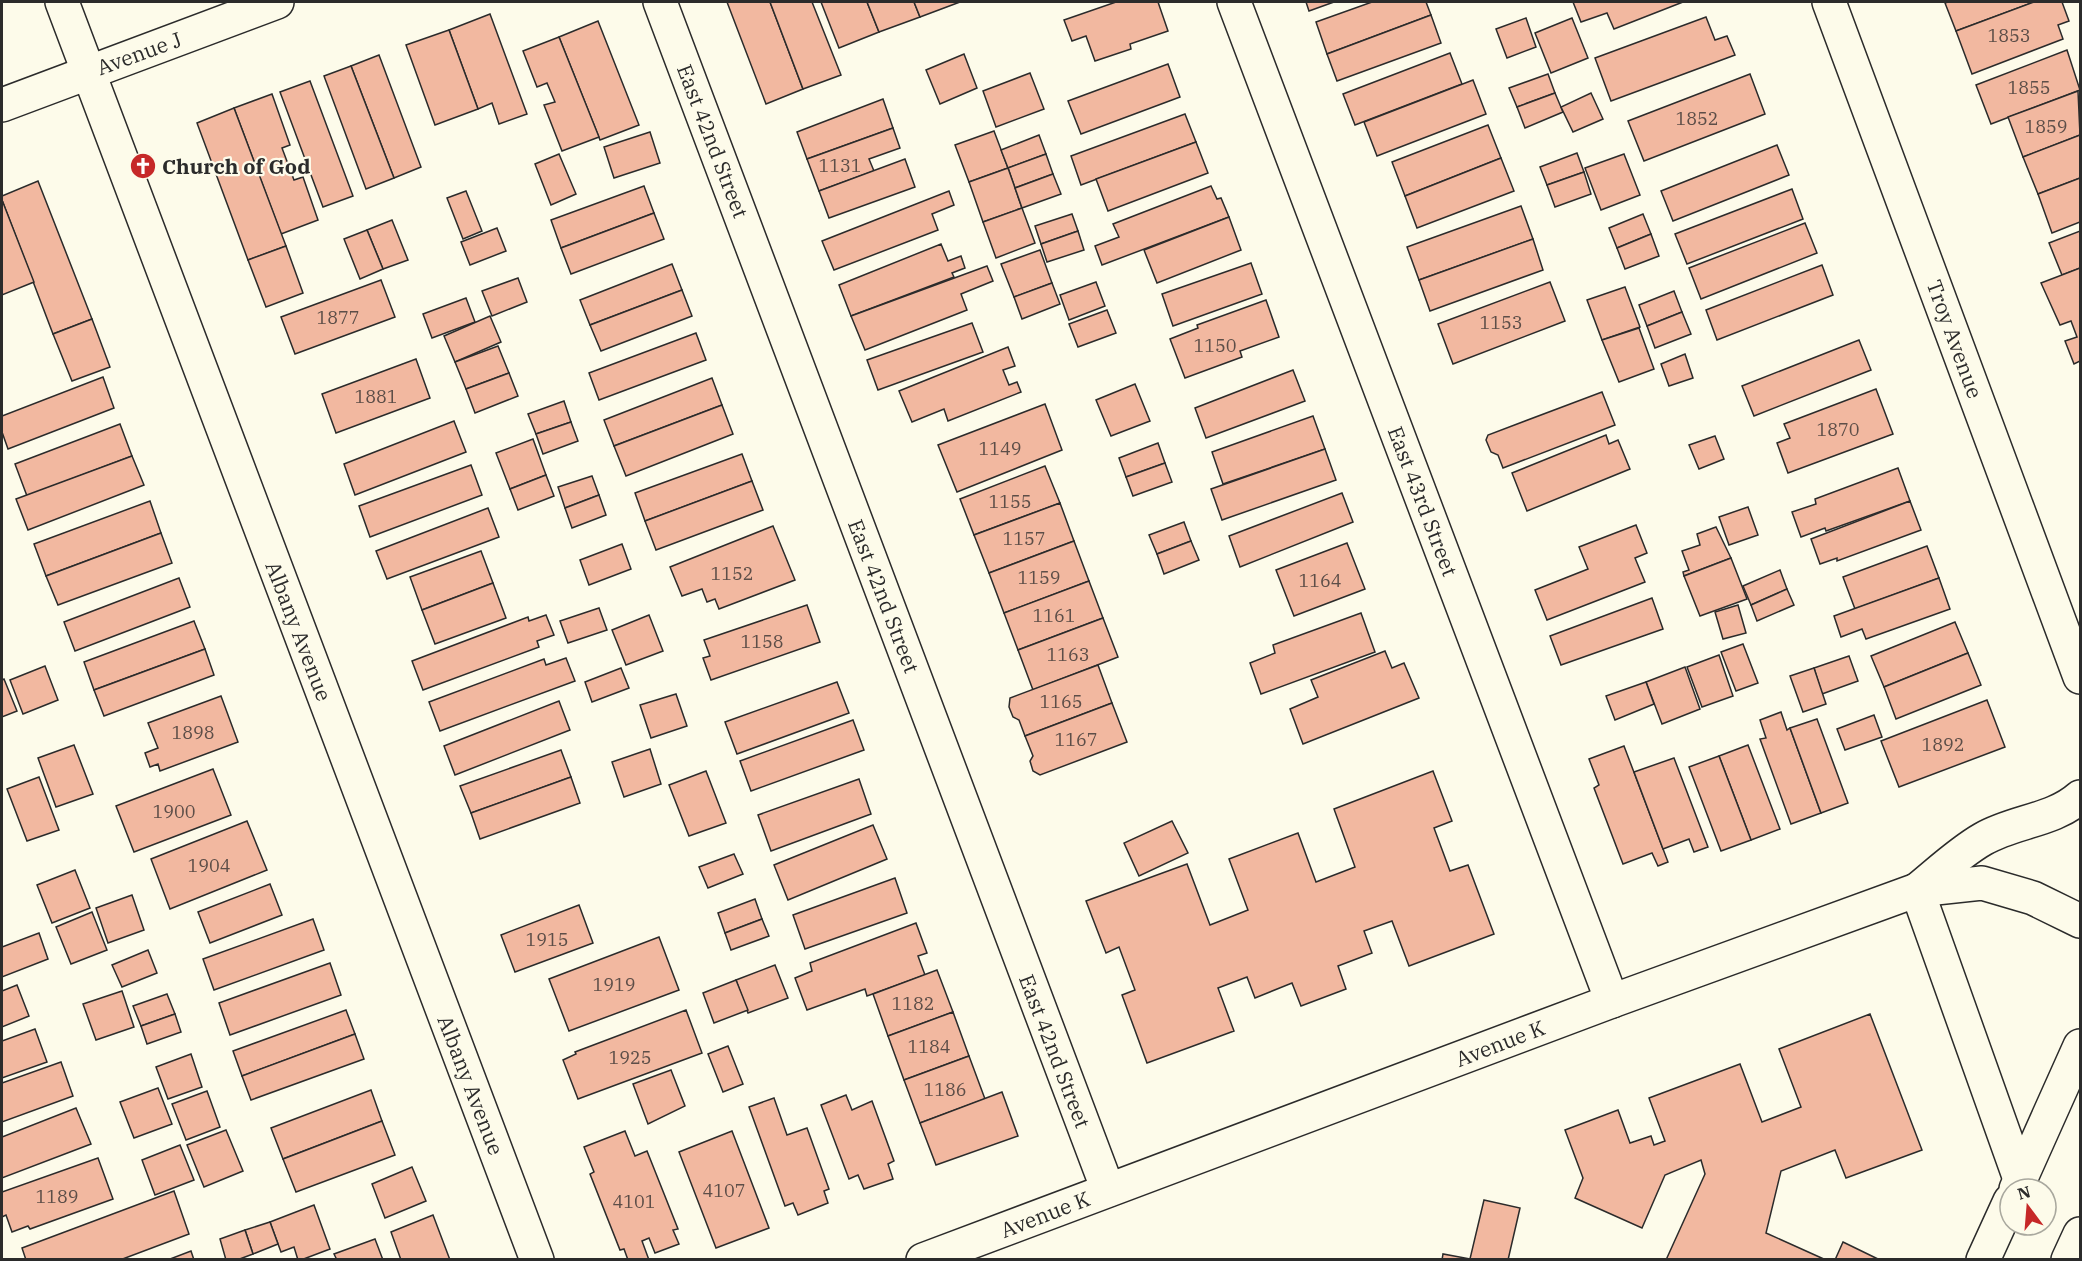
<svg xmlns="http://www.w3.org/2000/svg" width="2082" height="1261" font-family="'IBM Plex Serif',serif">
<rect width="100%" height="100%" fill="#fdfbea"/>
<g fill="#f2b8a0" stroke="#2b2b2b" stroke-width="1.5">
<polygon points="727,2 770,2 803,89 766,104"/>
<polygon points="770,2 812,2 841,75 803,89"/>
<polygon points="821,2 867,2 879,32 839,48"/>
<polygon points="867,2 914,2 920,17 879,32"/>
<polygon points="914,2 960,2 920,17"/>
<polygon points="1116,2 1158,2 1168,31 1130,44 1131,49 1095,61 1086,36 1072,41 1064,20"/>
<polygon points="1306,2 1334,2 1309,11"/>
<polygon points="1372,2 1426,2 1431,15 1327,54 1316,22"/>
<polygon points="1573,2 1683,2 1614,29 1607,13 1581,22"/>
<polygon points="1948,2 2034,2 1956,31 1945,3"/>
<polygon points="2034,2 2062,2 2069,21 2058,25 2063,39 1972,74 1956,31"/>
<polygon points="490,14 527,114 499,124 492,103 478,109 449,30"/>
<polygon points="1431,15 1441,43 1337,81 1327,54"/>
<polygon points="1706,17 1715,40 1727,36 1735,55 1611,101 1595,58"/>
<polygon points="1526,18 1536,47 1507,58 1496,29"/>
<polygon points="1572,18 1588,58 1551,73 1535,33"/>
<polygon points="598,21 639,125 600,140 559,37"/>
<polygon points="449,30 478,109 435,125 406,45"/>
<polygon points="559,37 599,137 562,151 544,105 555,102 547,83 537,87 523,51"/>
<polygon points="2067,50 2080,90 1991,124 1976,85"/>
<polygon points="1450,53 1462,84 1355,125 1343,94"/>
<polygon points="964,54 977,88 940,104 926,70"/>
<polygon points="379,55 421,167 394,178 351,66"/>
<polygon points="1168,64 1180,97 1081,134 1068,101"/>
<polygon points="351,66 394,178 366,189 324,76"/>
<polygon points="1030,73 1044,109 996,127 983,91"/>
<polygon points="1548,74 1555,93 1517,107 1509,88"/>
<polygon points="1750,74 1765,114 1644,161 1628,121"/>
<polygon points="1473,80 1486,114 1377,156 1364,122"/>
<polygon points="310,81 353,196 323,207 280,92"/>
<polygon points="2078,91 2080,135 2023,157 2008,117"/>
<polygon points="1555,93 1563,112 1525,128 1517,107"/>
<polygon points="1591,93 1603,119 1573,132 1561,107"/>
<polygon points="272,94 290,145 282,148 294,180 303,177 318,220 281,234 234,108"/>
<polygon points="883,99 893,128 807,159 797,132"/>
<polygon points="234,108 286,246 248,260 197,123"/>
<polygon points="1185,114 1196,142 1081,185 1071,156"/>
<polygon points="1488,125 1501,158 1405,196 1392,162"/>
<polygon points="893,128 900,148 869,159 874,171 819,191 807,159"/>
<polygon points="994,131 1008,168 969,182 955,145"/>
<polygon points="650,132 660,163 614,178 604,147"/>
<polygon points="1039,135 1046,154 1008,168 1001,150"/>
<polygon points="2080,135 2080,178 2038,194 2023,157"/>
<polygon points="1196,142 1208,173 1108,211 1096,179"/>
<polygon points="1777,145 1789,175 1673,221 1661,191"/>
<polygon points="1577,153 1584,172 1547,185 1540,167"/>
<polygon points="559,154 576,194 551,205 535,164"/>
<polygon points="1046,154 1053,174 1015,188 1008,168"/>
<polygon points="1624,154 1640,195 1601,210 1585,168"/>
<polygon points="1501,158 1514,191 1417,228 1405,196"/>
<polygon points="905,159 915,187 829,218 819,191"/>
<polygon points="1008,168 1022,208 983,222 969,182"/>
<polygon points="1584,172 1591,194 1555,207 1547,185"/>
<polygon points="1053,174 1061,194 1022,208 1015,188"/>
<polygon points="2080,178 2080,222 2052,233 2038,194"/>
<polygon points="38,181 92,319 53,334 2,200 2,196"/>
<polygon points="644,186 654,213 561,248 551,220"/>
<polygon points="1211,186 1217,199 1221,198 1229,217 1102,265 1095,246 1119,237 1113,224"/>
<polygon points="1792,189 1803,219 1687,264 1675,234"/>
<polygon points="466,191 482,231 463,239 447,198"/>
<polygon points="949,191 954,205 932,214 938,230 834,270 822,241"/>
<polygon points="2,200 34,282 2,295"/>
<polygon points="1521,206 1533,239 1419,280 1407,247"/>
<polygon points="1022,208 1035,243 996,258 983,222"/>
<polygon points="654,213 664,239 571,274 561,248"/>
<polygon points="1072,214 1078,231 1041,244 1035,226"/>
<polygon points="1643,214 1651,234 1617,248 1609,228"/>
<polygon points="1229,217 1241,250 1157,283 1144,250"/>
<polygon points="392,220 408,260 383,269 367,230"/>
<polygon points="1805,223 1817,253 1701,299 1689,268"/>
<polygon points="497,228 506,251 470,265 461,242"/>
<polygon points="367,230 383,269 360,279 344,239"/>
<polygon points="1078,231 1084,250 1047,262 1041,244"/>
<polygon points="2080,231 2080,268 2062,275 2049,243"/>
<polygon points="1651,234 1659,256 1625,269 1617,248"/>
<polygon points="1533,239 1543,270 1430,311 1419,280"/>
<polygon points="941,244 948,261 961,256 965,268 952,273 954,277 851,316 839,285"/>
<polygon points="286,246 303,293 266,307 248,260"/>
<polygon points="1040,250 1052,283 1014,297 1001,264"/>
<polygon points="1251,263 1262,294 1173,326 1162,294"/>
<polygon points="672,264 682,290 590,325 580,300"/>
<polygon points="1822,265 1833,295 1717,340 1706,310"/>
<polygon points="987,266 993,281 961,294 967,310 865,350 851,316"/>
<polygon points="2080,268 2080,361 2074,364 2065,341 2077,337 2071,321 2060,325 2041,283"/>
<polygon points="518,278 527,302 492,316 482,291"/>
<polygon points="381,280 395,317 295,354 281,317"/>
<polygon points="1096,282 1105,306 1069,320 1060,295"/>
<polygon points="1550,282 1565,321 1453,364 1438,324"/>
<polygon points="1052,283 1060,304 1022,319 1014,297"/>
<polygon points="1625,287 1640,327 1602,340 1587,300"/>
<polygon points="682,290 692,316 601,351 590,325"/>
<polygon points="1674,291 1682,312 1647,326 1639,305"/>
<polygon points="466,298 475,322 432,338 423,314"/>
<polygon points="1266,300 1279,337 1240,351 1242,357 1185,378 1170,339 1198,328 1197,325"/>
<polygon points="1107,310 1116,333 1078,347 1069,324"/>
<polygon points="1682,312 1691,334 1655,348 1647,326"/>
<polygon points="490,316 501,342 455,362 444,336"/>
<polygon points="92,319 110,367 72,381 53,334"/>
<polygon points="972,323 983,352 878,390 867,360"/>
<polygon points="1639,328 1654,369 1619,382 1602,340"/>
<polygon points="696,333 706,360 599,400 589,373"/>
<polygon points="1859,340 1871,370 1754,416 1742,386"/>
<polygon points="498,346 509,373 466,389 455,362"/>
<polygon points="1008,347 1015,366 1003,370 1009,385 1017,382 1021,392 948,421 944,409 912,422 899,391"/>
<polygon points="1685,354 1693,378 1669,386 1661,364"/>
<polygon points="416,359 430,398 336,433 322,394"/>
<polygon points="1293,370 1305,401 1206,438 1195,408"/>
<polygon points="509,373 518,396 475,413 466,389"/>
<polygon points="103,377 114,408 8,449 2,432 2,416"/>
<polygon points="712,378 722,405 614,446 604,420"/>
<polygon points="1135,384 1150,421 1111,436 1096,400"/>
<polygon points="1876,389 1893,434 1788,473 1777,443 1790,438 1784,424"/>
<polygon points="1602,392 1615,425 1503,468 1498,455 1491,452 1486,440 1488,435"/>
<polygon points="564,401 571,422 536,434 528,414"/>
<polygon points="1045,404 1062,450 957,492 938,445"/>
<polygon points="722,405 733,434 626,476 614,446"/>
<polygon points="1313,416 1325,449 1223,484 1212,452"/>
<polygon points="454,421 466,452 355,495 344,464"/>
<polygon points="571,422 578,441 543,454 536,434"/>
<polygon points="120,424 132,456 27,496 15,464"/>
<polygon points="1606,435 1609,444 1618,440 1630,469 1527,511 1512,473"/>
<polygon points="1715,436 1724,459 1699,469 1689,445"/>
<polygon points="533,439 546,475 510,489 496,453"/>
<polygon points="1158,443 1165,463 1126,477 1119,458"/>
<polygon points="1325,449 1336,480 1222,520 1211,489"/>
<polygon points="742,454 752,481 645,521 635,493"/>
<polygon points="132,456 144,485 28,530 16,499"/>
<polygon points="1165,463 1172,482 1133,496 1126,477"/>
<polygon points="471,465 482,495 370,537 359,506"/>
<polygon points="1045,466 1060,503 974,535 960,499"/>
<polygon points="1898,468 1910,501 1826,531 1825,528 1801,537 1792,512 1816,504 1815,499"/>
<polygon points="546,475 554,496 518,510 510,489"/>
<polygon points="592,476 599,495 565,508 558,487"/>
<polygon points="752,481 763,510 656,550 645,521"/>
<polygon points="1342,493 1353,522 1240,567 1229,536"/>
<polygon points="599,495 606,515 572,528 565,508"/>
<polygon points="150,501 161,533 46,576 34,544"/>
<polygon points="1910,501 1921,530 1837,561 1837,558 1820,564 1811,539"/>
<polygon points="1060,503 1074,541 989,573 974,535"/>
<polygon points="1748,507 1758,535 1729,545 1719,517"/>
<polygon points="488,508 499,537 387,579 376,551"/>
<polygon points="1184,522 1191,541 1157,554 1149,535"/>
<polygon points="1636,525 1647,553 1635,558 1645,582 1547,620 1535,590 1588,569 1579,547"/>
<polygon points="773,526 795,580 719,609 715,599 707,602 702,589 682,596 670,567"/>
<polygon points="1716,527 1731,558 1684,576 1683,572 1689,570 1682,551 1700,545 1697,534"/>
<polygon points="161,533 172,563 58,605 46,576"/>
<polygon points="1074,541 1089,581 1004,613 989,573"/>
<polygon points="1191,541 1199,560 1164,574 1157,554"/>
<polygon points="1347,543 1365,589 1294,616 1276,570"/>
<polygon points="622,544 631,569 589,585 580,560"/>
<polygon points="1927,546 1939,578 1855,609 1843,577"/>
<polygon points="481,551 493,583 422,610 410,577"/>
<polygon points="1731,558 1747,599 1700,616 1684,576"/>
<polygon points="1780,570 1787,589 1751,605 1743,586"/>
<polygon points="179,578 190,607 75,651 64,622"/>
<polygon points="1939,578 1950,609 1866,639 1862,629 1841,637 1834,616"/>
<polygon points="1089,581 1103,618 1018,650 1004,613"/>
<polygon points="493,583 506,618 435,644 422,610"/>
<polygon points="1787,589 1794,605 1757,621 1751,605"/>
<polygon points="1652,598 1663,629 1561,665 1550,636"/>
<polygon points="807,605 820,642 711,680 703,658 710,656 704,640"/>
<polygon points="1738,605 1746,633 1723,639 1715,612"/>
<polygon points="599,608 607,630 568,643 560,621"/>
<polygon points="1361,613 1375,652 1261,694 1250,663 1275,653 1273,645"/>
<polygon points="546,615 554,635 537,641 539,647 423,690 412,661 528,617 529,621"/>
<polygon points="649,615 663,651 626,665 612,630"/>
<polygon points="1103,618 1118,657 1033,690 1018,650"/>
<polygon points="194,621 205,649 94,690 84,662"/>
<polygon points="1955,622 1968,653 1884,687 1871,656"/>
<polygon points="1743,644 1758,683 1736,691 1721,652"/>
<polygon points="205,649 214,675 104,716 94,690"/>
<polygon points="1385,651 1392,668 1404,663 1419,698 1303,744 1290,709 1318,697 1311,680"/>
<polygon points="1968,653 1981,685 1896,719 1884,687"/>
<polygon points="1719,655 1733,696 1702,707 1687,667"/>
<polygon points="1849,656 1858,681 1822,694 1814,668"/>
<polygon points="566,658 575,681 440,731 429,702 544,659 546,665"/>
<polygon points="1098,665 1112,703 1025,736 1019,720 1013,717 1009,707 1010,698"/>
<polygon points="45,666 58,700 23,714 10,680"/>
<polygon points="1685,667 1700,709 1662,724 1646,682"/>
<polygon points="621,668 629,688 592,702 585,682"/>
<polygon points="1814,668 1826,704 1803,712 1790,676"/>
<polygon points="4,679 17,711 2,717 2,680"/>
<polygon points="837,682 849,713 737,754 725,722"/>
<polygon points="1646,682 1654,704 1615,720 1606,696"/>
<polygon points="676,694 687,726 651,738 640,705"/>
<polygon points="221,696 238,742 160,771 158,764 150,767 145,753 158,748 148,723"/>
<polygon points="1987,700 2005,747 1899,787 1881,741"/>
<polygon points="559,701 570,730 455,775 444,746"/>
<polygon points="1112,703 1127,742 1040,775 1033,771 1030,761 1033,756 1025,736"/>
<polygon points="1781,712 1787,730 1790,728 1821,813 1791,824 1760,739 1766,738 1760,720"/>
<polygon points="1874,715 1882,737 1845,750 1837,729"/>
<polygon points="1817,719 1848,803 1821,813 1790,728"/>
<polygon points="853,720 864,750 751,791 740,761"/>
<polygon points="74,745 93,794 56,807 38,758"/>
<polygon points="1748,745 1780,829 1751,840 1719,756"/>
<polygon points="1624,746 1668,862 1658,866 1652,853 1623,864 1594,788 1599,785 1589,759"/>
<polygon points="650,749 661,784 624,797 612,762"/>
<polygon points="561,750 571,777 471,813 460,786"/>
<polygon points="1719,756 1751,840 1721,851 1689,767"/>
<polygon points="1674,758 1708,847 1694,852 1689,839 1663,849 1634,772"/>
<polygon points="213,769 231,815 134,852 116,806"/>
<polygon points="706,771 726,823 689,836 669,785"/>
<polygon points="1433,771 1452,821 1434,828 1450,871 1468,865 1494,934 1409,966 1392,921 1364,931 1372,953 1338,966 1346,989 1301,1006 1292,983 1255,998 1247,977 1218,988 1234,1031 1147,1063 1122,995 1135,990 1119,947 1106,953 1086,901 1187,864 1210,925 1248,910 1229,859 1298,833 1316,882 1355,867 1334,809"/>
<polygon points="39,777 59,830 27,841 7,789"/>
<polygon points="571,777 580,803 480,839 471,813"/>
<polygon points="859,779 871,814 771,851 758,815"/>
<polygon points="247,821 267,870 170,909 151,859"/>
<polygon points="1172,821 1188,853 1139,876 1124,843"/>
<polygon points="873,825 887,859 788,900 774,865"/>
<polygon points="734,854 743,874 708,888 699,867"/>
<polygon points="75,870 90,908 52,923 37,885"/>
<polygon points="895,878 907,913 805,949 793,915"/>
<polygon points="270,884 282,915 210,943 198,912"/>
<polygon points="132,895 144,930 108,943 96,908"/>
<polygon points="755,899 762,919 725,933 718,913"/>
<polygon points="579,905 593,943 515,972 501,935"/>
<polygon points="92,912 107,950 71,964 56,927"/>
<polygon points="313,919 324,950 214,990 203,959"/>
<polygon points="762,919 769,936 731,950 725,933"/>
<polygon points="916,923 927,953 918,956 925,975 867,996 865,989 807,1010 795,978 812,971 810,963"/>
<polygon points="39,933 48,959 2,977 2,947"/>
<polygon points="659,937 679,990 569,1031 549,979"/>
<polygon points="148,950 157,973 122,987 112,965"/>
<polygon points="330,963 341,995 230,1035 219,1003"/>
<polygon points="775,965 788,998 748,1013 736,980"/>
<polygon points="937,970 953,1012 888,1036 873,994"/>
<polygon points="736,980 748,1010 714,1023 703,993"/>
<polygon points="17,985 29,1016 2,1027 2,991"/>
<polygon points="122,991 134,1027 96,1040 83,1004"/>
<polygon points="167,994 175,1014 141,1026 133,1006"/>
<polygon points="346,1010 355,1034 242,1076 233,1051"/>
<polygon points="686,1010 702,1053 578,1099 563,1060 576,1054 575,1052"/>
<polygon points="953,1012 969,1056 904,1080 888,1036"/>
<polygon points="175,1014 181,1032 147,1044 141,1026"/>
<polygon points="1870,1014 1922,1150 1846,1178 1835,1150 1781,1171 1766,1233 1826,1260 1666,1260 1705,1174 1701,1160 1665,1175 1642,1228 1575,1198 1583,1178 1565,1130 1618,1110 1630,1143 1651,1136 1654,1145 1665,1141 1649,1098 1740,1064 1762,1122 1801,1107 1779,1049"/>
<polygon points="35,1029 47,1062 2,1078 2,1041"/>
<polygon points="355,1034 364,1059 251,1100 242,1076"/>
<polygon points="728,1046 743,1084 723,1092 708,1054"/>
<polygon points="191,1054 202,1087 168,1099 156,1067"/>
<polygon points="969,1056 985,1099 920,1123 904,1080"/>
<polygon points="61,1062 73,1096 2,1122 2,1083"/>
<polygon points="671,1070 685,1106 648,1124 633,1084"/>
<polygon points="158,1088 172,1124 134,1138 120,1102"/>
<polygon points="371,1090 382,1121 283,1159 271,1128"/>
<polygon points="207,1091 220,1127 186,1140 172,1104"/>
<polygon points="1002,1092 1018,1136 936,1165 920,1123"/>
<polygon points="846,1095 852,1110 872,1101 894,1161 888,1164 893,1179 864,1189 858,1175 849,1179 821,1105"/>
<polygon points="774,1098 787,1135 807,1128 829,1189 824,1191 828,1203 798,1215 793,1203 785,1206 749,1107"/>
<polygon points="76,1108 91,1144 2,1178 2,1137"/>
<polygon points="382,1121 395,1155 296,1192 283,1159"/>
<polygon points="226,1130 243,1171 204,1187 187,1145"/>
<polygon points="625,1131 635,1156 647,1151 678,1229 673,1230 679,1244 655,1253 649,1238 642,1241 649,1260 628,1260 624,1249 620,1250 590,1174 594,1172 584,1147"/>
<polygon points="732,1131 769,1228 716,1248 679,1152"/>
<polygon points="180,1145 194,1180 155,1195 142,1160"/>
<polygon points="98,1158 113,1199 30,1229 28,1226 12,1232 6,1215 2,1217 2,1192"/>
<polygon points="412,1167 426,1201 385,1218 372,1184"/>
<polygon points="174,1191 189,1234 120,1260 26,1260 22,1248"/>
<polygon points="1484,1200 1520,1208 1508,1260 1442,1260 1443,1254 1470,1259"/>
<polygon points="314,1205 330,1249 301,1260 298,1260 294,1247 281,1252 270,1222"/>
<polygon points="433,1215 450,1260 401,1260 391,1232"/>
<polygon points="270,1222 278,1244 253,1254 245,1230"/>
<polygon points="245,1230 253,1254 237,1260 226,1260 220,1239"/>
<polygon points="375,1239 383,1260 337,1260 334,1254"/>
<polygon points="1843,1242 1880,1260 1835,1260"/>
<polygon points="191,1251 194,1260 170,1260 170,1259"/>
</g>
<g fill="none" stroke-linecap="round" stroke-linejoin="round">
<g stroke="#2b2b2b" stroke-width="36">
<g id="street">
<polyline points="62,2 537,1260"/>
<polyline points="660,2 1108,1190"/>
<polyline points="1234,2 1612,1001"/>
<polyline points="1829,2 2080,677"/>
<polyline points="2,105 277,2"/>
</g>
</g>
<g stroke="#2b2b2b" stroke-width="36">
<g id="secondary">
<polyline points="1917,890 2020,1179"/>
<path d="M1917,890C1938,873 1960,852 1983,839C2014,821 2053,821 2080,797"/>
<polyline points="2016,1189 2080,1046"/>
<polyline points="923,1260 1612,1001 1917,890 1982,883 2033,898 2080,921"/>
<polyline points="1983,1260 2010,1201"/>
</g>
</g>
<g stroke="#2b2b2b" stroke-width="36">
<polyline id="primary" points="2068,1260 2080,1234"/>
</g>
<use href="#street" stroke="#fdfbea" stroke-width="33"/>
<use href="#secondary" stroke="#fdfbea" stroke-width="33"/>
<use href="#primary" stroke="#fdfbea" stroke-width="33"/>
</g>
<defs>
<g id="church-disc" transform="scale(1.35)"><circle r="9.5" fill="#c62828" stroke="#fdfbea"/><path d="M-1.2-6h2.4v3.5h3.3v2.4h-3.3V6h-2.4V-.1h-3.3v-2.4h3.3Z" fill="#fff"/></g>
</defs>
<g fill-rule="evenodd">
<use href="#church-disc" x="143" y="166"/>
</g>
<g text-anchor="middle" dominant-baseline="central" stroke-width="4.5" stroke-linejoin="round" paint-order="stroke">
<g font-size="18" fill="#5d4e48">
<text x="2009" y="35">1853</text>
<text x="2029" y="87">1855</text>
<text x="1697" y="118">1852</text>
<text x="2046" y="126">1859</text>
<text x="840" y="165">1131</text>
<text x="338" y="317">1877</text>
<text x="1501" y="322">1153</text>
<text x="1215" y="345">1150</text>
<text x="376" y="396">1881</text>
<text x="1838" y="429">1870</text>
<text x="1000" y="448">1149</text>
<text x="1010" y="501">1155</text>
<text x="1024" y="538">1157</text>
<text x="732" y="573">1152</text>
<text x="1039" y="577">1159</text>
<text x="1320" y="580">1164</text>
<text x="1054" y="615">1161</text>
<text x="762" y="641">1158</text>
<text x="1068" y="654">1163</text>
<text x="1061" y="701">1165</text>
<text x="193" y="732">1898</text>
<text x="1076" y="739">1167</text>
<text x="1943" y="744">1892</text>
<text x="174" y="811">1900</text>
<text x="209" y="865">1904</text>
<text x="547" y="939">1915</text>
<text x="614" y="984">1919</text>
<text x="913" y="1003">1182</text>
<text x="929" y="1046">1184</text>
<text x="630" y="1057">1925</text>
<text x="945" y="1089">1186</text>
<text x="724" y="1190">4107</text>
<text x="57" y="1196">1189</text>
<text x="634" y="1201">4101</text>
</g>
<g font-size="21" fill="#2b2b2b" stroke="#fdfbea">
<text transform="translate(139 53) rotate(-20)">Avenue J</text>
<text transform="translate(713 141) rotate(69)">East 42nd Street</text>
<text transform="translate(1955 339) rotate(70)">Troy Avenue</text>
<text transform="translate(1423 501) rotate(69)">East 43rd Street</text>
<text transform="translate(884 596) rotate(69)">East 42nd Street</text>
<text transform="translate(299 631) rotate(69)">Albany Avenue</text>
<text transform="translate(1500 1043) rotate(-21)">Avenue K</text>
<text transform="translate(1055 1051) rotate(69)">East 42nd Street</text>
<text transform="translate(471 1085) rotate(69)">Albany Avenue</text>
<text transform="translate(1045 1214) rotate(-21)">Avenue K</text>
</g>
<g font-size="21" font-weight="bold" fill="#2b2b2b" stroke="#fdfbea" text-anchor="start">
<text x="162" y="166">Church of God</text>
</g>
</g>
<rect width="2082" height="1261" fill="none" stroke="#2b2b2b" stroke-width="6"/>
<g transform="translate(2028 1207) rotate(344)"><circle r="28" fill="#fdfbea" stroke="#a9a89e" stroke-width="1.5"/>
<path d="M0-4.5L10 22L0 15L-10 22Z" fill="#c62828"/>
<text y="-9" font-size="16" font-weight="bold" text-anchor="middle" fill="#2b2b2b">N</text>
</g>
</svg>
